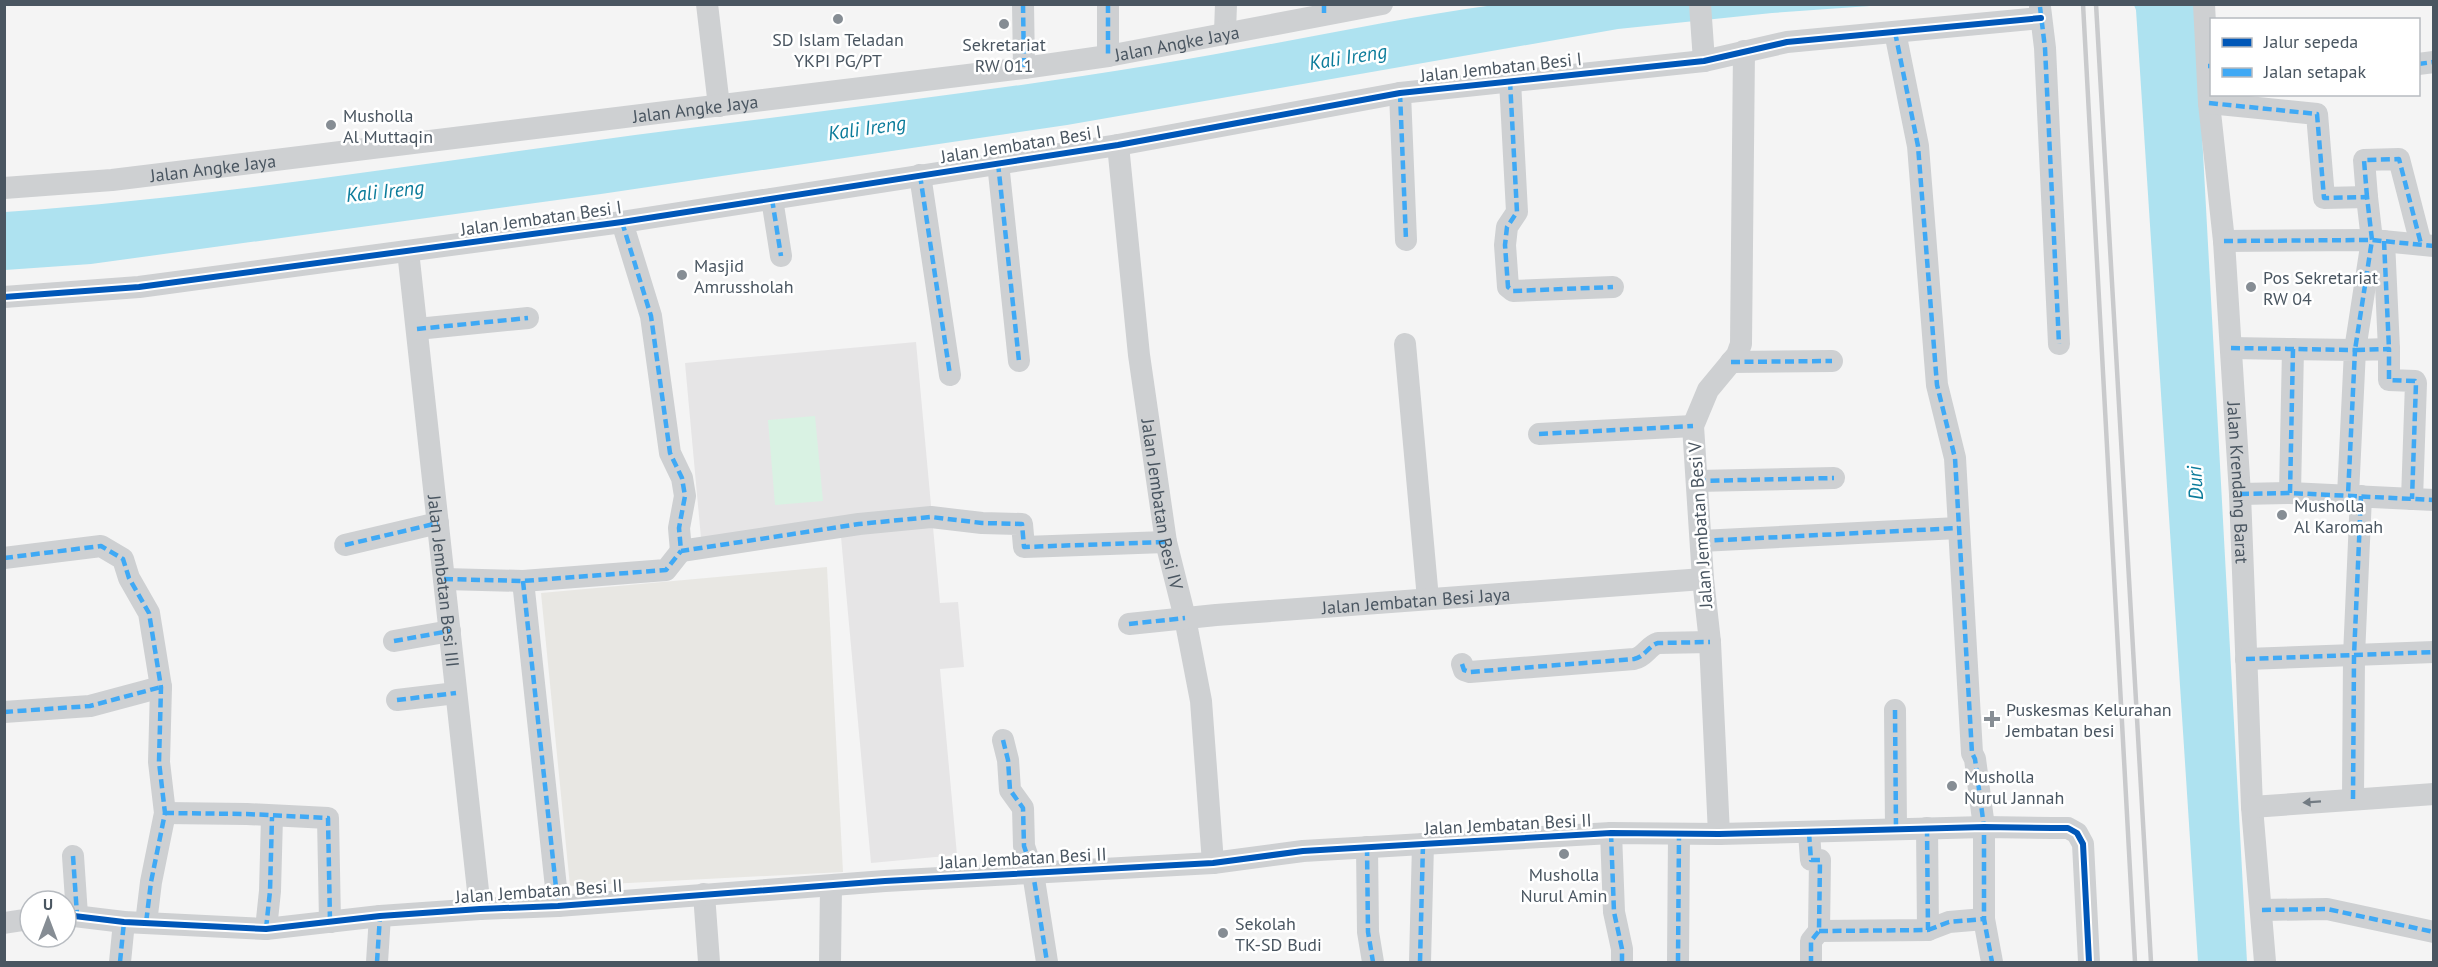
<svg xmlns="http://www.w3.org/2000/svg" width="2438" height="967" font-family="'PT Sans',sans-serif">
<rect width="100%" height="100%" fill="#f4f4f4"/>
<polygon fill="#e8e7e3" points="827,567 843,872 570,886 541,593"/>
<polygon fill="#e6e5e6" points="916,342 940,603 958,602 964,667 940,669 957,855 871,863 841,537 702,549 685,363"/>
<polygon fill="#d9f2e3" points="815,416 823,501 775,505 768,420"/>
<g fill="#aee2f0">
<path d="M1494,5H1884L1772,13L1618,29L1067,125L601,194L91,264L5,270V212C216,197 425,163 635,135C807,113 980,93 1152,65C1266,47 1379,21 1494,5Z"/>
<polygon points="2134,5 2195,5 2247,962 2198,962 2136,10"/>
</g>
<g fill="none" stroke-linecap="round" stroke-linejoin="round">
<g stroke="#ced0d2" stroke-width="22">
<polyline points="707,4 719,106"/>
<polyline points="1023,4 1024,68"/>
<polyline points="1108,4 1108,56"/>
<polyline points="1700,4 1704,61"/>
<path id="s1" d="M2204,4L2209,103L2224,241L2240,494L2252,807L2265,962"/>
<polyline points="2040,7 2045,48 2059,344"/>
<polyline points="1225,32 1226,4"/>
<polyline points="1895,32 1918,146 1937,385 1955,458 1972,753 1975,759 1984,827 1984,919 1992,962"/>
<polyline points="2418,64 2434,62"/>
<polyline points="1510,81 1517,212 1507,227 1505,245 1508,287 1513,291 1613,287"/>
<polyline points="1400,93 1406,240"/>
<polyline points="2209,103 2317,114 2324,198 2367,197 2372,240 2355,350 2389,349 2389,380 2415,381 2416,383 2412,499"/>
<path id="s2" d="M1118,145L1139,355L1166,542L1185,618L1201,701L1213,863"/>
<polyline points="998,163 1019,361"/>
<polyline points="920,175 950,375"/>
<path id="s3" d="M4,188L112,180L1024,68L1108,56L1382,4"/>
<polyline points="2367,197 2364,160 2399,159 2421,244"/>
<polyline points="772,199 781,256"/>
<polyline points="622,222 651,316 670,453 682,478 685,496 679,528 681,551 859,524 931,517 982,523 1022,524 1024,547 1166,542"/>
<polyline points="2224,241 2372,240 2434,246"/>
<polyline points="2384,241 2389,349"/>
<path id="s4" d="M408,251L480,909"/>
<polyline points="4,297 139,287 622,222 1118,145 1400,93 1704,61 1787,42 2041,18"/>
<polyline points="417,329 528,318"/>
<polyline points="1405,344 1428,599"/>
<polyline points="2231,348 2355,350 2348,495"/>
<polyline points="1731,362 1832,361"/>
<polyline points="1539,434 1693,426"/>
<polyline points="1697,481 1834,478"/>
<polyline points="2290,493 2293,349"/>
<polyline points="2240,494 2290,493 2434,500"/>
<polyline points="1701,541 1958,528"/>
<polyline points="345,545 438,523"/>
<polyline points="4,558 101,546 123,559 129,578 149,613 161,687 159,762 165,813 151,882 146,923"/>
<polyline points="444,579 523,581 666,570 681,551"/>
<polyline points="523,581 558,906"/>
<path id="s5" d="M1129,624L1216,615L1703,579"/>
<polyline points="394,641 450,631"/>
<polyline points="2246,659 2434,652"/>
<path d="M1462,664L1464,670L1470,672L1634,659C1645,657 1648,646 1658,643L1710,642"/>
<polyline points="397,700 456,693"/>
<polyline points="1895,710 1896,829"/>
<polyline points="4,712 90,706 161,687"/>
<polyline points="1003,740 1008,760 1010,790 1023,808 1024,846 1033,873 1047,962"/>
<polyline points="2353,799 2354,656 2361,496"/>
<polyline points="2252,807 2434,794"/>
<polyline points="165,813 247,814 328,818 330,922"/>
<polyline points="1611,833 1614,912 1622,949 1622,962"/>
<polyline points="1809,833 1811,860 1820,860 1819,931 1811,941 1811,962"/>
<polyline points="1719,834 1710,642 1703,579 1693,426 1708,390 1737,355 1741,344 1744,51"/>
<polyline points="1367,847 1368,932 1373,962"/>
<polyline points="73,856 77,915"/>
<polyline points="704,894 709,962"/>
<polyline points="2262,910 2327,909 2434,932"/>
<polyline points="66,915 124,922 266,929 380,916 480,909 558,906 885,881 1213,863 1303,851 1611,833 1719,834 1984,827 2052,828 2068,828 2077,833 2083,844 2089,962"/>
<polyline points="4,923 30,919"/>
<polyline points="266,929 270,891 272,817"/>
<polyline points="1928,930 1949,922 1984,919"/>
<polyline points="1819,931 1928,930 1927,828"/>
<polyline points="120,962 124,922"/>
<polyline points="377,962 380,916"/>
<polyline points="830,962 831,886"/>
<polyline points="1420,962 1423,844"/>
<polyline points="1678,962 1679,834"/>
</g>
<g stroke="#c9cacc" stroke-width="4.5">
<polyline points="2083,4 2135,962"/>
<polyline points="2096,4 2151,962"/>
</g>
<g stroke="#3fa9f5" stroke-width="4.5" stroke-dasharray="9 4.5" stroke-linecap="butt">
<polyline points="1023,4 1024,68"/>
<polyline points="1108,4 1108,56"/>
<polyline points="1324,4 1324,14"/>
<polyline points="2040,7 2045,48 2059,344"/>
<polyline points="1895,32 1918,146 1937,385 1955,458 1972,753 1975,759 1984,827 1984,919 1992,962"/>
<polyline points="2418,64 2434,62"/>
<polyline points="2208,66 2212,66"/>
<polyline points="1510,81 1517,212 1507,227 1505,245 1508,287 1513,291 1613,287"/>
<polyline points="1400,93 1406,240"/>
<polyline points="2209,103 2317,114 2324,198 2367,197 2372,240 2355,350 2389,349 2389,380 2415,381 2416,383 2412,499"/>
<polyline points="998,163 1019,361"/>
<polyline points="920,175 950,375"/>
<polyline points="2367,197 2364,160 2399,159 2421,244"/>
<polyline points="772,199 781,256"/>
<polyline points="622,222 651,316 670,453 682,478 685,496 679,528 681,551 859,524 931,517 982,523 1022,524 1024,547 1166,542"/>
<polyline points="2224,241 2372,240 2434,246"/>
<polyline points="2384,241 2389,349"/>
<polyline points="417,329 528,318"/>
<polyline points="2231,348 2355,350 2348,495"/>
<polyline points="1731,362 1832,361"/>
<polyline points="1539,434 1693,426"/>
<polyline points="1697,481 1834,478"/>
<polyline points="2290,493 2293,349"/>
<polyline points="2240,494 2290,493 2434,500"/>
<polyline points="1701,541 1958,528"/>
<polyline points="345,545 438,523"/>
<polyline points="4,558 101,546 123,559 129,578 149,613 161,687 159,762 165,813 151,882 146,923"/>
<polyline points="444,579 523,581 666,570 681,551"/>
<polyline points="523,581 558,906"/>
<polyline points="1129,624 1185,618"/>
<polyline points="394,641 450,631"/>
<polyline points="2246,659 2434,652"/>
<path d="M1462,664L1464,670L1470,672L1634,659C1645,657 1648,646 1658,643L1710,642"/>
<polyline points="397,700 456,693"/>
<polyline points="1895,710 1896,829"/>
<polyline points="4,712 90,706 161,687"/>
<polyline points="1003,740 1008,760 1010,790 1023,808 1024,846 1033,873 1047,962"/>
<polyline points="2353,799 2354,656 2361,496"/>
<polyline points="165,813 247,814 328,818 330,922"/>
<polyline points="1611,833 1614,912 1622,949 1622,962"/>
<polyline points="1809,833 1811,860 1820,860 1819,931 1811,941 1811,962"/>
<polyline points="1367,847 1368,932 1373,962"/>
<polyline points="73,856 77,915"/>
<polyline points="2262,910 2327,909 2434,932"/>
<polyline points="266,929 270,891 272,817"/>
<polyline points="1928,930 1949,922 1984,919"/>
<polyline points="1819,931 1928,930 1927,828"/>
<polyline points="120,962 124,922"/>
<polyline points="377,962 380,916"/>
<polyline points="1420,962 1423,844"/>
<polyline points="1678,962 1679,834"/>
</g>
<g stroke="#fff" stroke-width="10">
<g id="cycleway">
<polyline points="4,297 139,287 622,222 1118,145 1400,93 1704,61 1787,42 2041,18"/>
<polyline points="66,915 124,922 266,929 380,916 480,909 558,906 885,881 1213,863 1303,851 1611,833 1719,834 1984,827 2052,828 2068,828 2077,833 2083,844 2089,962"/>
</g>
</g>
<use href="#cycleway" stroke="#0057b8" stroke-width="6"/>
</g>
<defs><path id="oneway-solid" d="M-6-.8H1V-3.2L6.5 0L1 3.2V.8H-6Z" transform="scale(1.5)"/></defs>
<use fill="#727b83" href="#oneway-solid" transform="translate(2312 802) rotate(176)"/>
<g fill="#868d94" stroke="#fff" stroke-width="2">
<circle cx="838" cy="19" r="6"/>
<circle cx="1004" cy="24" r="6"/>
<circle cx="331" cy="125" r="6"/>
<circle cx="682" cy="275" r="6"/>
<circle cx="2251" cy="287" r="6"/>
<circle cx="2282" cy="515" r="6"/>
<path d="M1989 710h6v6h6v6h-6v6h-6v-6h-6v-6h6z"/>
<circle cx="1952" cy="786" r="6"/>
<circle cx="1564" cy="854" r="6"/>
<circle cx="1223" cy="933" r="6"/>
</g>
<g text-anchor="middle" dominant-baseline="central" stroke-width="5" stroke-linejoin="round" paint-order="stroke">
<g font-size="18" fill="#4a5661" stroke="#fff" text-anchor="start">
<text x="838" y="39" text-anchor="middle">SD Islam Teladan<tspan x="838" dy="21">YKPI PG/PT</tspan></text>
<text x="1004" y="44" text-anchor="middle">Sekretariat<tspan x="1004" dy="21">RW 011</tspan></text>
<text x="343" y="115">Musholla<tspan x="343" dy="21">Al Muttaqin</tspan></text>
<text x="694" y="265">Masjid<tspan x="694" dy="21">Amrussholah</tspan></text>
<text x="2263" y="277">Pos Sekretariat<tspan x="2263" dy="21">RW 04</tspan></text>
<text x="2294" y="505">Musholla<tspan x="2294" dy="21">Al Karomah</tspan></text>
<text x="2006" y="709">Puskesmas Kelurahan<tspan x="2006" dy="21">Jembatan besi</tspan></text>
<text x="1964" y="776">Musholla<tspan x="1964" dy="21">Nurul Jannah</tspan></text>
<text x="1564" y="874" text-anchor="middle">Musholla<tspan x="1564" dy="21">Nurul Amin</tspan></text>
<text x="1235" y="923">Sekolah<tspan x="1235" dy="21">TK-SD Budi</tspan></text>
</g>
<g font-size="18" fill="#4a5661" stroke="#fff">
<text stroke="none"><textPath href="#s3" startOffset="1182">Jalan Angke Jaya</textPath></text>
<text transform="translate(1501 67) rotate(-6)">Jalan Jembatan Besi I</text>
<text stroke="none"><textPath href="#s3" startOffset="696">Jalan Angke Jaya</textPath></text>
<text transform="translate(1021 144) rotate(-9)">Jalan Jembatan Besi I</text>
<text stroke="none"><textPath href="#s3" startOffset="210">Jalan Angke Jaya</textPath></text>
<text transform="translate(541 218) rotate(-8)">Jalan Jembatan Besi I</text>
<text stroke="none"><textPath href="#s1" startOffset="480">Jalan Krendang Barat</textPath></text>
<text stroke="none"><textPath href="#s2" startOffset="362">Jalan Jembatan Besi IV</textPath></text>
<text transform="translate(1700 525) rotate(-94)">Jalan Jembatan Besi V</text>
<text stroke="none"><textPath href="#s4" startOffset="332">Jalan Jembatan Besi III</textPath></text>
<text stroke="none"><textPath href="#s5" startOffset="288">Jalan Jembatan Besi Jaya</textPath></text>
<text transform="translate(1508 824) rotate(-3)">Jalan Jembatan Besi II</text>
<text transform="translate(1023 858) rotate(-3)">Jalan Jembatan Besi II</text>
<text transform="translate(539 891) rotate(-4)">Jalan Jembatan Besi II</text>
</g>
<g font-size="20" font-style="italic" fill="#0c7c9b" stroke="#fff">
<text transform="translate(1348 57) rotate(-9)">Kali Ireng</text>
<text transform="translate(867 128) rotate(-8)">Kali Ireng</text>
<text transform="translate(385 191) rotate(-6)">Kali Ireng</text>
<text transform="translate(2195 483) rotate(-93)">Duri</text>
</g>
</g>
<rect width="2438" height="967" fill="none" stroke="#4a5661" stroke-width="12"/>
<rect x="2210" y="18" width="210" height="78" fill="#ffffff" stroke="#b7bbc0" stroke-width="1.5"/>
<rect x="2222" y="38" width="30" height="9" fill="#0057b8" stroke="#b7bbc0" stroke-width="1.5"/>
<text x="2264" y="48" font-size="18" fill="#4a5661">Jalur sepeda</text>
<rect x="2222" y="68" width="30" height="9" fill="#3fa9f5" stroke="#b7bbc0" stroke-width="1.5"/>
<text x="2264" y="78" font-size="18" fill="#4a5661">Jalan setapak</text>
<g transform="translate(48 919)"><circle r="28" fill="#ffffff" stroke="#b7bbc0" stroke-width="1.5"/>
<path d="M0-4.5L10 22L0 15L-10 22Z" fill="#868d94"/>
<text y="-9" font-size="16" font-weight="bold" text-anchor="middle" fill="#4a5661">U</text>
</g>
</svg>
